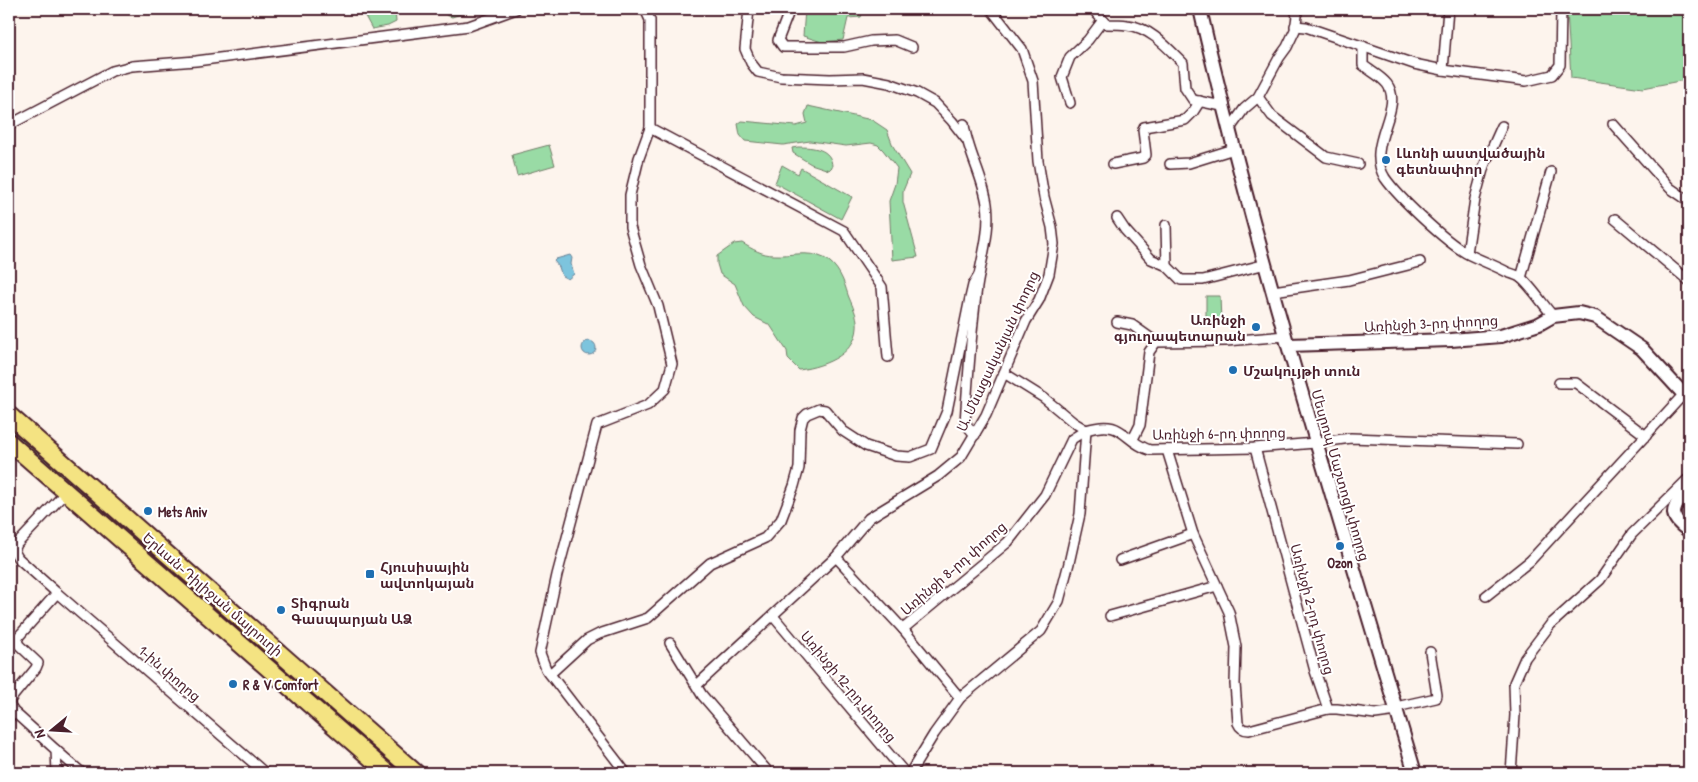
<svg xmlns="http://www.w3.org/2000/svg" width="1698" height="782" font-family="'Patrick Hand','Noto Sans Armenian',sans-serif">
<rect width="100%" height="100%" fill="#fdf4ed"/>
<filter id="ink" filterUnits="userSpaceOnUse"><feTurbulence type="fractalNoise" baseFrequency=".02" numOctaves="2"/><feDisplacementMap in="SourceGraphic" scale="10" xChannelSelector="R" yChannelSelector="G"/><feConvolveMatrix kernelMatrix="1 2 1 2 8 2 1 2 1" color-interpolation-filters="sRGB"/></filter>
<g filter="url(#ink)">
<g fill="#99dba5" stroke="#727d68">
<polygon points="361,9 395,9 396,22 388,26 372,29"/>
<polygon points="443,9 475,9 452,17 446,15"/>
<polygon points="805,9 864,9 861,17 848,18 843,40 822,42 803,36"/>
<polygon points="1567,9 1689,9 1689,82 1685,80 1643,88 1571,78"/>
<polygon points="808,106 872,120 887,130 893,146 910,174 903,191 903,202 918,257 892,260 889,201 895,184 897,168 883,150 878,145 871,143 846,146 810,141 783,145 745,141 740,135 738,124 742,121 796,126 807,123 805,114"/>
<polygon points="549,145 555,165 517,176 512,155"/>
<path d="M798,147C812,147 832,148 832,167L829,170L811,164L793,153L792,148Z"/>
<polygon points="782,165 798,174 801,168 852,197 841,219 775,183"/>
<path d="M742,243C752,249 762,255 774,255C791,256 807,250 824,258C838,265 844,281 848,295C851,303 856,312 857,321C860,353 826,366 799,370L788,359L787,351L770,325L754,317L744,306L735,284L720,274L717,264V256L734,244Z"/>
<polygon points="1206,296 1220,296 1221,322 1206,322"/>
<polygon points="9,428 406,773 398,773 9,435"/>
</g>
<g fill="#7dc4dd" stroke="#698296">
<polygon points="570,255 572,258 571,264 574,274 568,279 562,276 559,267 554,261 556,259"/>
<circle cx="589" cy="348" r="7"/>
</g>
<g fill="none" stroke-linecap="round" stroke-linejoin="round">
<g stroke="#4a1f2b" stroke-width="12">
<g id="street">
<polyline points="645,9 650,20 650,128"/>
<polyline points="749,9 745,49 751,63 758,72 781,77 830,79 863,78 889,83 917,93 935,103 952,121 966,139"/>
<polyline points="790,9 778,40 783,47 844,47 871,41 895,40 912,47"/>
<path d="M1096,9L1097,14L1107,24C1114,24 1121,24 1127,25C1150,27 1168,48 1183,63L1185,88L1193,100L1222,106"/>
<polyline points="1295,26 1306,27 1414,64 1443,70 1526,81 1552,75 1560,65 1561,9"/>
<path d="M1363,46V65C1370,71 1381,76 1387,84C1405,108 1364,145 1385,178C1399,198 1445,241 1466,253C1479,260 1494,265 1507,272C1512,274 1517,275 1521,278C1531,286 1544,306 1553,316"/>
<polyline points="1443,70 1448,9"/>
<polyline points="1258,97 1272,116 1326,157 1358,164"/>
<polyline points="1070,103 1062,77 1070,57 1088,40 1103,20"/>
<path d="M964,124C967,151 983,176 987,204C991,231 981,260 977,287C971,332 968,377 965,423L975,435"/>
<polyline points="1613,124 1670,188 1689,201"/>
<polyline points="9,125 112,71 132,66 196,61 469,26 516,9"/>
<polyline points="1229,130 1244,109 1258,97 1279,58 1287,47 1295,30 1297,16 1295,9"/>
<polyline points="1113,164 1143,158 1146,155 1143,130 1144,127 1185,120 1193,112 1200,101"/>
<polyline points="1170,164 1189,163 1234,149"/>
<polyline points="1117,218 1125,230 1151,259 1167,266 1181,280 1203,280 1266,264"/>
<polyline points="1615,219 1689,281"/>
<polyline points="1166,225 1167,266"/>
<polyline points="1467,253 1475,199 1484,166 1502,126"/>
<polyline points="1521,278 1551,172"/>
<polyline points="1273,291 1349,280 1420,262"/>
<polyline points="1117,322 1132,325 1156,342"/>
<polyline points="1004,373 1044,398 1073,422 1086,430"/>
<polyline points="1559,383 1576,383 1646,436"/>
<polyline points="1133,439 1140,425 1149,352 1156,342 1226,341 1286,336"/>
<polyline points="1255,448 1315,671 1328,709 1337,709 1375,714 1397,711"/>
<path d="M1167,450L1193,534L1229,612L1236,647L1235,684L1238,723C1240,728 1243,730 1249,730L1328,709"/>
<polyline points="836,557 903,629 960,698"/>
<polyline points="1120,560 1193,534"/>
<polyline points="57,593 265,773"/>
<polyline points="1486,596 1530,561 1683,395"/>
<polyline points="773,616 905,773"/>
<polyline points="1110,616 1217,586"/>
<polyline points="903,629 1008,542 1045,495 1072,439 1086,430"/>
<polyline points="670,643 702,695 769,773"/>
<polyline points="550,674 587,640 599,634 648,618 710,563 765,538 781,520 794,486 799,468 800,430 803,418 807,414 819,409 825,410 843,431 866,446 896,456 910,457 931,449 947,411 970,298 973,285 979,275"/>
<polyline points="697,685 836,557 869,518 938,476 961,457 986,415 1026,321 1039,300 1049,274 1054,244 1052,227 1044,197 1038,161 1033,81 1022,49 991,9"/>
<polyline points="1396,707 1436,698 1437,695 1430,652"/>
<polyline points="56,750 82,773"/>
<polyline points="57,773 56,750 14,712 10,706 10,700 36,668 38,663 19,645 17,641 19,636 57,593 18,558 14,551 17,544 66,492"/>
<polyline points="626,773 546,669 540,653 557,575 597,425 648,405 665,389 672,364 658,306 641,265 630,227 630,195 639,158 650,128 844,231 882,287 888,357"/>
<path d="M910,773L934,734L960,698L1041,631L1059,601L1069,563L1080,514L1086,430C1124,418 1122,441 1150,450L1255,448L1315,443L1351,438L1517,444"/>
<polyline points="1511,773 1515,715 1514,683 1525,658 1550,625 1600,580 1632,534 1687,480"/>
</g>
</g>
<g stroke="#4a1f2b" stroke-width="16">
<g id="secondary">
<path d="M1200,9C1259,267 1340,519 1415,773"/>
<polyline points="1288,345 1451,340 1501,336 1539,324 1553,316 1579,313 1595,317 1642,349 1689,400"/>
<path d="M1689,481C1682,505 1659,511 1689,531"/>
</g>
</g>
<g stroke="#4a1f2b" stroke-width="20">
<g id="highway">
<polyline points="9,415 416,773"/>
<polyline points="9,442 388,773"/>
</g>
</g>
<use href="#street" stroke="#fff" stroke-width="9"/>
<use href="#secondary" stroke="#fff" stroke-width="12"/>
<use href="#highway" stroke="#f4e382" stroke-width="16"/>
</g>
</g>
<g fill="#1f6fb2" stroke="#fff" stroke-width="2">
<circle cx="1386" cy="160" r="5"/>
<circle cx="1256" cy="327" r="5"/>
<circle cx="1233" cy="370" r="5"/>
<circle cx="148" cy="511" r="5"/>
<circle cx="1340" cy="546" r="5"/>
<rect x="365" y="569" width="10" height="10" rx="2.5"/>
<circle cx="281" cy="610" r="5"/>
<circle cx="233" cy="684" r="5"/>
</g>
<g text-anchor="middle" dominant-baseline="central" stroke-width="4" stroke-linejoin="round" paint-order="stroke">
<g font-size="14" font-weight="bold" fill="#4a1f2b" stroke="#fff" text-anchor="start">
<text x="1396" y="152">Լևոնի աստվածային<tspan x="1396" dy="16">գետնափոր</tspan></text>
<text x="1246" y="319" text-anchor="end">Առինջի<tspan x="1246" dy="16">գյուղապետարան</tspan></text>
<text x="1243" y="370">Մշակույթի տուն</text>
<text x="158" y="511">Mets Aniv</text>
<text x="1340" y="562" text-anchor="middle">Ozon</text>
<text x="380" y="566">Հյուսիսային<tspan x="380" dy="16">ավտոկայան</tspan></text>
<text x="291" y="602">Տիգրան<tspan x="291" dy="16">Գասպարյան ԱՁ</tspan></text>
<text x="243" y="684">R &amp; V Comfort</text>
</g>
<g font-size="14" fill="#4a1f2b" stroke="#fff">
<text transform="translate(1431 323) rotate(-3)">Առինջի 3-րդ փողոց</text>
<text transform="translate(997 351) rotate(-65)">Ա. Մնացականյան փողոց</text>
<text transform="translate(1219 433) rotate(-1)">Առինջի 6-րդ փողոց</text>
<text transform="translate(1341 475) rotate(74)">Մեսրոպ Մաշտոցի փողոց</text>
<text transform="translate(953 568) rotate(-41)">Առինջի 8-րդ փողոց</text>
<text transform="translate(213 594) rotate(41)">Երևան-Դիլիջան մայրուղի</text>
<text transform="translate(1313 609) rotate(75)">Առինջի 2-րդ փողոց</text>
<text transform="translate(170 673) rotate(41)">1-ին փողոց</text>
<text transform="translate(849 686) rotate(50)">Առինջի 12-րդ փողոց</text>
</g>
</g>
<rect width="1698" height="782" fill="none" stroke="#fff" stroke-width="30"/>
<rect x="15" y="15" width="1668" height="752" fill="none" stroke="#4a1f2b" stroke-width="2" filter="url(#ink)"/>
<g transform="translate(52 730) rotate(252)" stroke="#ffffff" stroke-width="4" paint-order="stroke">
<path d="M0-4L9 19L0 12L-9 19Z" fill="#4a1f2b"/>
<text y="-8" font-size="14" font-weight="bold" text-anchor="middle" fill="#4a1f2b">N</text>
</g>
</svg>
